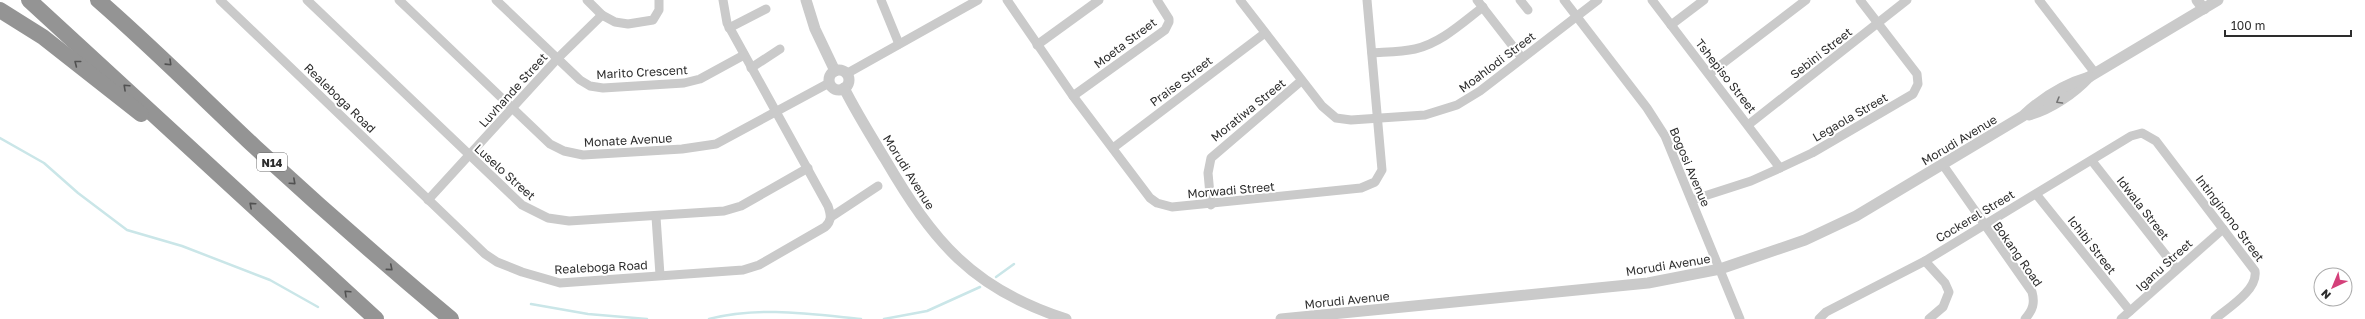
<svg xmlns="http://www.w3.org/2000/svg" width="2365" height="319" font-family="'Golos Text',sans-serif">
<rect width="100%" height="100%" fill="#fff"/>
<g fill="none" stroke-linecap="round" stroke-linejoin="round">
<g stroke="#cae6e8" stroke-width="2.5">
<polyline points="0,138 44,163 78,193 127,230 182,246 270,280 318,307"/>
<polyline points="996,277 1014,264"/>
<polyline points="531,304 588,314 647,319"/>
<path d="M709,319C758,306 811,314 861,319"/>
<polyline points="884,319 927,311 980,287"/>
</g>
<g stroke="#cacaca" stroke-width="9">
<path d="M220,0L485,254L497,262L522,272L560,283L743,270L759,265L825,227C832,221 831,215 828,206L727,23L723,0"/>
<polyline points="307,0 522,205 548,218 569,221 724,211 741,206 808,168"/>
<polyline points="399,0 550,144 564,151 583,155 682,149 716,144 829,83"/>
<polyline points="496,0 580,80 590,86 603,88 684,83 700,79 744,55"/>
<polyline points="587,0 602,15 615,22 628,24 653,20 659,10 659,0"/>
<polyline points="881,0 899,44"/>
<polyline points="1007,0 1073,96 1150,198 1157,203 1172,207 1361,188 1375,182 1382,170 1367,0"/>
<polyline points="1240,0 1322,106 1336,118 1351,120 1425,115 1457,105 1480,91 1598,0"/>
<polyline points="1477,0 1522,58"/>
<polyline points="1520,0 1528,10"/>
<polyline points="1564,0 1647,108 1665,136 1740,319"/>
<polyline points="1652,0 1780,168"/>
<polyline points="2039,0 2095,73"/>
<polyline points="1671,25 1704,0"/>
<polyline points="729,28 766,9"/>
<polyline points="1037,45 1099,0"/>
<path d="M1372,53C1386,52 1401,52 1415,49C1441,43 1462,23 1483,7"/>
<polyline points="751,68 780,49"/>
<polyline points="846,74 978,0"/>
<polyline points="1709,74 1806,0"/>
<polyline points="1073,96 1165,30 1169,22 1169,19 1157,0"/>
<polyline points="1748,125 1907,0"/>
<polyline points="1113,148 1265,33"/>
<polyline points="2092,161 2176,268"/>
<path d="M1943,165L2032,292C2035,303 2033,310 2025,319"/>
<polyline points="2036,194 2130,311"/>
<polyline points="428,200 558,58 602,15"/>
<polyline points="1692,200 1751,181 1780,168 1812,153 1913,94 1918,84 1917,74 1860,0"/>
<polyline points="1211,205 1208,173 1211,158 1301,81"/>
<polyline points="656,217 660,275"/>
<polyline points="831,217 878,186"/>
<polyline points="1925,261 1945,283 1949,292 1943,307 1929,319"/>
<path d="M1819,319L1826,312L1925,261L2131,136L2142,133L2156,141L2255,271C2258,290 2228,308 2215,319"/>
<polyline points="2121,319 2223,229"/>
</g>
<g stroke="#cacaca" stroke-width="11">
<polyline points="806,0 815,29 835,71"/>
<polyline points="2197,0 2204,9"/>
<circle cx="839" cy="80" r="10"/>
<path d="M844,88C856,112 871,136 885,159C933,241 972,289 1066,319"/>
<path d="M2029,115C2051,109 2074,93 2089,77L2218,0"/>
<path d="M1281,319L1648,283L1720,269L1805,240L1856,216L2023,116C2041,99 2065,84 2089,77"/>
</g>
<g stroke="#949494" stroke-width="16">
<polyline points="29,0 376,319"/>
<path d="M98,0C152,47 203,98 255,147C319,206 384,263 451,319"/>
<polyline points="0,10 43,37 141,114"/>
</g>
</g>
<defs><path id="oneway-chevron" d="M-2-3.5L2.5 0L-2 3.5" fill="none" stroke-width="1.6" stroke-linecap="round" stroke-linejoin="round"/></defs>
<g stroke="#515151">
<use href="#oneway-chevron" transform="translate(77 63) rotate(-142)"/>
<use href="#oneway-chevron" transform="translate(169 63) rotate(44)"/>
<use href="#oneway-chevron" transform="translate(126 87) rotate(-137)"/>
<use href="#oneway-chevron" transform="translate(293 182) rotate(42)"/>
<use href="#oneway-chevron" transform="translate(252 205) rotate(-138)"/>
<use href="#oneway-chevron" transform="translate(390 268) rotate(40)"/>
<use href="#oneway-chevron" transform="translate(347 293) rotate(-137)"/>
</g>
<use stroke="#747474" href="#oneway-chevron" transform="translate(2059 101) rotate(150)"/>
<g text-anchor="middle" dominant-baseline="central" stroke-width="4" stroke-linejoin="round" paint-order="stroke">
<rect fill="#fff" stroke="#6c6c6c" stroke-width="1" x="257" y="153" width="30" height="18" rx="3"/>
<g font-size="11" font-weight="bold" fill="#2d2d2d">
<text x="272" y="162">N14</text>
</g>
<g font-size="12" fill="#2d2d2d" stroke="#fff">
<text transform="translate(1125 43) rotate(-37)">Moeta Street</text>
<text transform="translate(1821 53) rotate(-38)">Sebini Street</text>
<text transform="translate(1497 62) rotate(-37)">Moahlodi Street</text>
<text transform="translate(642 72) rotate(-3)">Marito Crescent</text>
<text transform="translate(1726 76) rotate(52)">Tshepiso Street</text>
<text transform="translate(1181 81) rotate(-37)">Praise Street</text>
<text transform="translate(513 90) rotate(-48)">Luvhande Street</text>
<text transform="translate(340 98) rotate(44)">Realeboga Road</text>
<text transform="translate(1248 110) rotate(-39)">Moratiwa Street</text>
<text transform="translate(1850 117) rotate(-30)">Legaola Street</text>
<text transform="translate(628 140) rotate(-3)">Monate Avenue</text>
<text transform="translate(1959 140) rotate(-31)">Morudi Avenue</text>
<text transform="translate(1690 167) rotate(67)">Bogosi Avenue</text>
<text transform="translate(505 172) rotate(42)">Luselo Street</text>
<text transform="translate(909 172) rotate(58)">Morudi Avenue</text>
<text transform="translate(1231 190) rotate(-5)">Morwadi Street</text>
<text transform="translate(2143 208) rotate(52)">Idwala Street</text>
<text transform="translate(1975 216) rotate(-31)">Cockerel Street</text>
<text transform="translate(2230 218) rotate(53)">Intinginono Street</text>
<text transform="translate(2092 245) rotate(52)">Ichibi Street</text>
<text transform="translate(2018 254) rotate(55)">Bokang Road</text>
<text transform="translate(1668 265) rotate(-9)">Morudi Avenue</text>
<text transform="translate(2164 265) rotate(-42)">Iganu Street</text>
<text transform="translate(601 267) rotate(-3)">Realeboga Road</text>
<text transform="translate(1347 300) rotate(-6)">Morudi Avenue</text>
</g>
</g>
<g transform="translate(2333 287) rotate(224)"><circle r="19" fill="#ffffff" stroke="#ababab"/>
<path d="M0-3L7 15L0 10L-7 15Z" fill="#d4407a"/>
<text y="-6" font-size="11" font-weight="bold" text-anchor="middle" fill="#2d2d2d">N</text>
</g>
<path d="M2225 30v6h126v-6" fill="none" stroke="#2d2d2d" stroke-width="2"/>
<text x="2231" y="30" font-size="12" fill="#2d2d2d" stroke="#ffffff" stroke-width="3" paint-order="stroke">100 m</text>
</svg>
